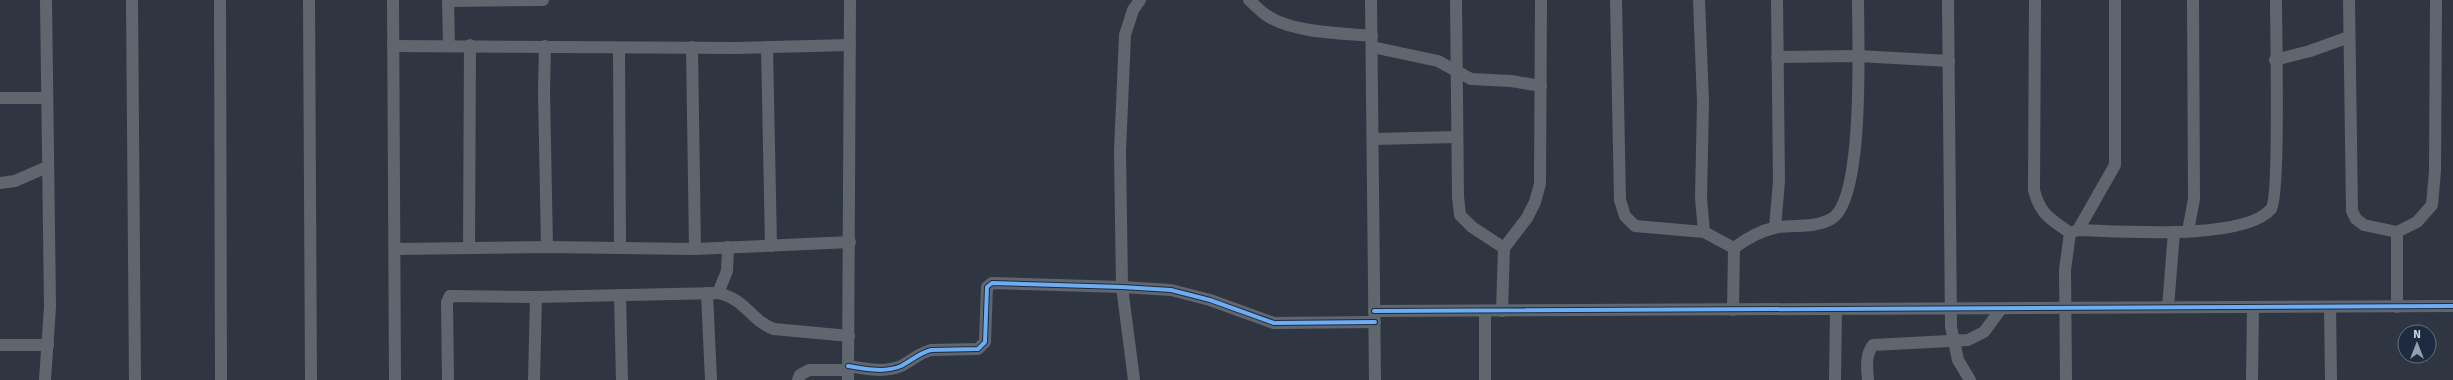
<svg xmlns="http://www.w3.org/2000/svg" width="2453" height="380" font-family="Signika,sans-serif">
<rect width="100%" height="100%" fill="#2f3642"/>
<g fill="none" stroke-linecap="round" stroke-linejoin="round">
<g stroke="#60666e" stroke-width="12">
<polyline points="132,0 135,380"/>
<polyline points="220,0 221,380"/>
<polyline points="309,0 311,380"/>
<polyline points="393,0 395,380"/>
<polyline points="448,0 449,45"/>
<path d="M1249,0C1255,5 1260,11 1266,15C1292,33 1341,33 1372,36"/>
<polyline points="1371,0 1375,380"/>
<polyline points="1456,0 1458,197 1460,215 1472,227 1504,248"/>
<polyline points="1616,0 1620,200 1625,216 1635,226 1704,232 1734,248 1733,310"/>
<polyline points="1699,0 1703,102 1701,198 1704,232"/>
<polyline points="1948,0 1951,327 1958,360 1970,380"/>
<path d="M2035,0L2034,190C2040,215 2051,219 2070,233"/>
<polyline points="2349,0 2352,211 2356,219 2364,225 2397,232 2417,222 2432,205 2435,171 2436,0"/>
<polyline points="448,1 543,0"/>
<polyline points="393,46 737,48 850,45"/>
<polyline points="545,46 544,92 547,247"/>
<polyline points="692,47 695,249"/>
<polyline points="767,47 771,246"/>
<polyline points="1372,47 1438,61 1471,79 1511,81 1541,86"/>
<polyline points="619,48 620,248"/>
<polyline points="1777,57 1858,56 1949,61"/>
<polyline points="2275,60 2310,51 2349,37"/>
<polyline points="0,98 46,98"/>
<polyline points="1373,139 1457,137"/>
<polyline points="0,183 15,181 47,167"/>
<polyline points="1775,228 1779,181 1777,0"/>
<polyline points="2078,230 2115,165 2115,0"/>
<polyline points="2188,231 2194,199 2193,0"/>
<polyline points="2397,232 2397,307"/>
<polyline points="469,248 470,45"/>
<path d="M1734,248C1746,239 1759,231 1774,228C1791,224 1813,229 1831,219C1865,201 1858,39 1858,0"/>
<polyline points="395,249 547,247 695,249 850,242"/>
<polyline points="707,293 711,380"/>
<polyline points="718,293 727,271 728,247"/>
<polyline points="620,295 622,380"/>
<polyline points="2168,307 2174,232"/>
<polyline points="2330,307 2331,380"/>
<polyline points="1374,311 2453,306"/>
<polyline points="1502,311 1504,248 1527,218 1535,202 1540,184 1541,0"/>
<polyline points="0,345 48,345"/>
<path d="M848,366C866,369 884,373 901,366C911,361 919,353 931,350L978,349L985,342L987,287L992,283L1122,287L1171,290L1210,300L1274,323L1375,322"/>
<polyline points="45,380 50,307 46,0"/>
<path d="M448,380L447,302L450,296L536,297L718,293C746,299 751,321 774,329L849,336"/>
<polyline points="534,380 536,297"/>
<polyline points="798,380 800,375 809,370 848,370"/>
<polyline points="848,380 850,0"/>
<polyline points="1134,380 1122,287 1120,151 1125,35 1133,10 1140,0"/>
<polyline points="1485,380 1485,311"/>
<polyline points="1835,380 1836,310"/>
<path d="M1868,380C1867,367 1865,356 1873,345L1968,340L1984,332L2001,309"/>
<path d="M2066,380L2065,270L2070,233L2078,230C2119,231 2244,241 2271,209C2280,198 2276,27 2276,0"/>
<polyline points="2252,380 2253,308"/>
</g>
<g stroke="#1d2a3f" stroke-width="6">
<g id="cycleway">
<polyline points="1374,311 2453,306"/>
<path d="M848,366C866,369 884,373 901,366C911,361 919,353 931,350L978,349L985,342L987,287L992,283L1122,287L1171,290L1210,300L1274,323L1375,322"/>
</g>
</g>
<use href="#cycleway" stroke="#6dadf4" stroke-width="4"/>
</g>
<g transform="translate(2417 344)"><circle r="19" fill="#1d2a3f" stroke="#647082"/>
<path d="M0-3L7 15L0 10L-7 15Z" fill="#979fad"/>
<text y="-6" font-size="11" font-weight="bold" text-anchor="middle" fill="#cfd8e6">N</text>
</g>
</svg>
